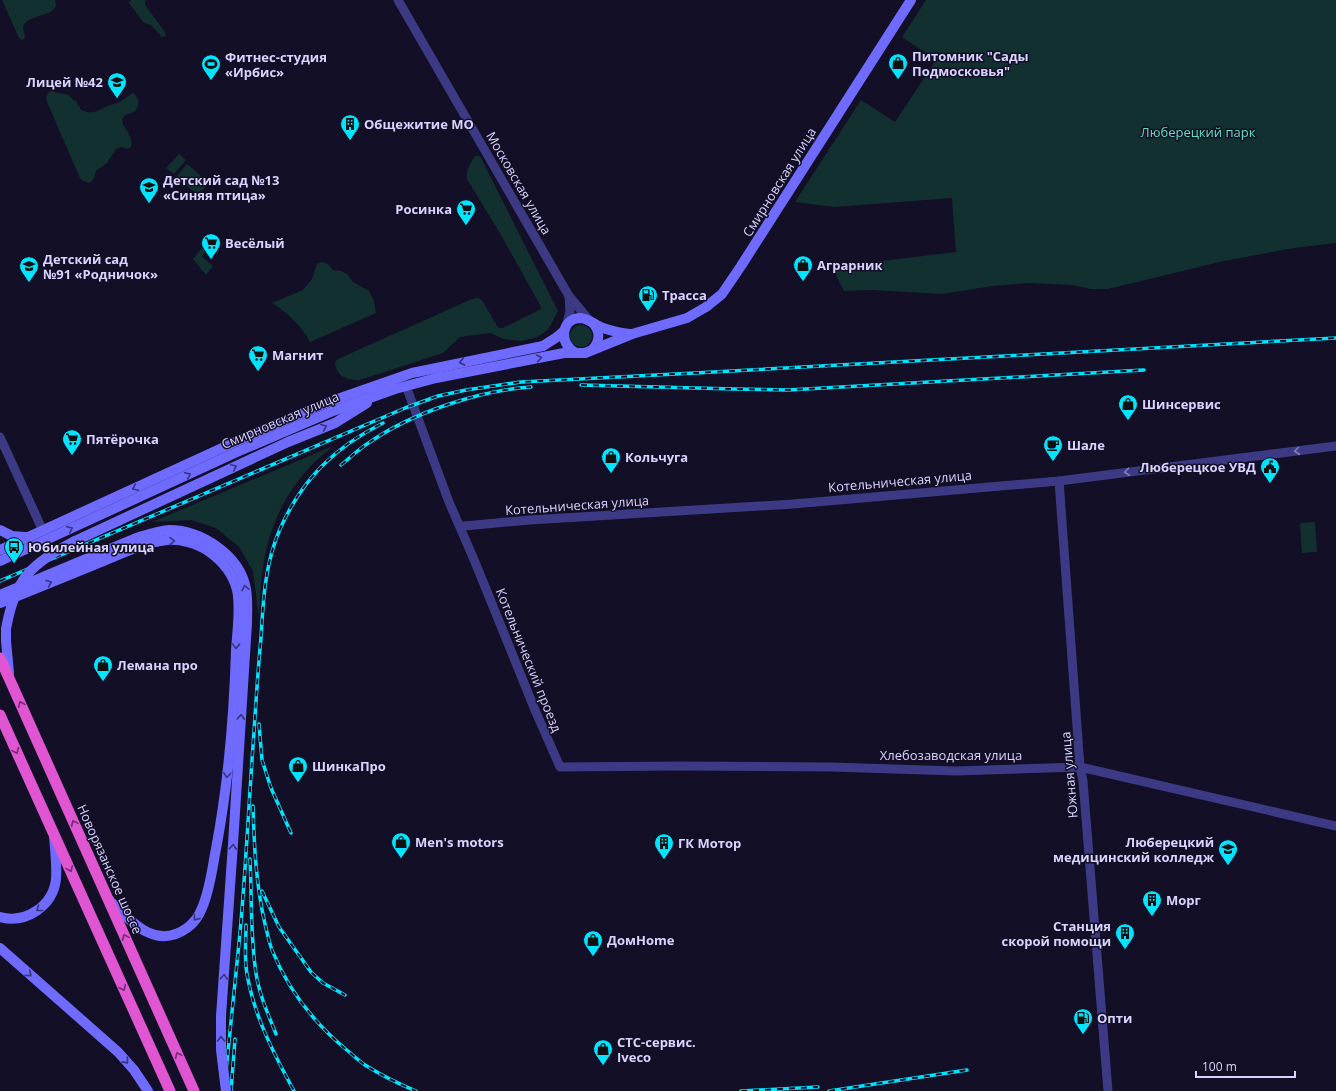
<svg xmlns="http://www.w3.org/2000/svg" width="1336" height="1091" font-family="'Open Sans',sans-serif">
<rect width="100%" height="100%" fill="#130f26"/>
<g fill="#12302f">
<path d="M2,0H55L56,6C50,18 29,14 23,26L25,38L22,40L19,38Z"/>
<polygon points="131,0 146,0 145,2 145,5 165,32 166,36 162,37 151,25 144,23 129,3"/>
<polygon points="926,0 1336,0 1336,243 1294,248 1224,261 1108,289 1090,289 1073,285 1029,283 992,286 942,294 872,290 844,291 832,267 956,252 952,198 834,207 795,202 861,100 895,122 936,60 902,37"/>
<path d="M50,91L69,95L73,100L76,101L81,110C94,115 96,111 108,106C112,104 116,104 120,102C125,99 127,96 133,93C140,98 140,107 134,112C130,114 125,114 123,118C119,125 135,136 131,147L127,149L122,147L116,149L107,163L96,171L94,178L90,183L83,181L80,178L47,102L46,97Z"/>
<polygon points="179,154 186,160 174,174 166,168"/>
<path d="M475,156H480L558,311L548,330L537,337L521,341L504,339L490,333L460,337L443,353L360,380C347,381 336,376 335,362L338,359L472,299L478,298L482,300L497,326L499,328H503L541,309L540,305L501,235L467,179C465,171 471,163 475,156Z"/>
<polygon points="187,164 209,183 198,195 176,177"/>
<polygon points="204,245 207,248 202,257 213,266 206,275 193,259"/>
<path d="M322,262L328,264L333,270L341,271L347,274L353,282L369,291L374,301L376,313L310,342C301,325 288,313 272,303L303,290L312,279L317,264Z"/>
<circle cx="581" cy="336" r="11"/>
<path d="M333,446C325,453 315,461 308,469C288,491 272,521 266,551C261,573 260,596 259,618L253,571L239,547L216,528L191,520L152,522Z"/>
<polygon points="1315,522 1317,552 1302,553 1300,523"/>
</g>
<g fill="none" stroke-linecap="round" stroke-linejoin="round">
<g stroke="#3d3a85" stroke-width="9">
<polyline points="398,0 569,296 589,320"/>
<polyline points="566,328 570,311 569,296"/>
<polyline points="406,386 449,502 475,562 535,710 560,767 679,766 831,767 956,771 1080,767 1336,826"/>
<polyline points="0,437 43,531"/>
<polyline points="1059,481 1080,767 1083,781 1108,1091"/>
<polyline points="464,526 530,520 793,504 1059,481 1336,446"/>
</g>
<g stroke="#6f6bff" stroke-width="10">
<path d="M593,323C600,331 600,341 593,349"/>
<path d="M576,353C559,345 560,319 580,318C588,318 595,325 603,328C612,331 620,333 630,334"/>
<polyline points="0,530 12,536 25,537"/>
<polyline points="75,541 288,442 335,423 367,403"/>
<polyline points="0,550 233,443 329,402 412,373 543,346 557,337 564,331"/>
<polyline points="0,561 237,452 333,411 395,389 436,378 564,353 585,353 632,334 687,318 706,307 722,294 741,266 911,0"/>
<path d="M0,595L136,538C146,535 158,531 169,530C201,530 240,555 246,589C248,600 247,612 247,623L233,844L221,1016"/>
<path d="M0,603C32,590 64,577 96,564C119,555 142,543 167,540C180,539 197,543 208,551C221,560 233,574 237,590C241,608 237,632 236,651C234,716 228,785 216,849C212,869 210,890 202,908C199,916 194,923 187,928C155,951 131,921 109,900"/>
<polyline points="6,629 6,641 9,673"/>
<path d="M0,917C26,924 53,906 56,879C57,865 55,850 54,836"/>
<polyline points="0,948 118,1052 134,1070 148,1091"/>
</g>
<g stroke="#e055d1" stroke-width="11">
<polyline points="0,658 194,1091"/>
<polyline points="0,715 170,1091"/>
</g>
<g stroke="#00e5ff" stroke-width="3.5">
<g id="rail">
<polyline points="581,385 734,389 788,390 1144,370"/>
<path d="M341,465C351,457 360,448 370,442C412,413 480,390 531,387"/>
<polyline points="0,581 405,408 438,396 466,390 521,382 695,373 1336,338"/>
<polyline points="259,724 262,760 271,788 291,833"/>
<path d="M253,806C254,845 256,885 265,924C267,932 269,942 272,950C288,990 315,1024 348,1051C354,1056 359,1061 365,1065C381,1075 399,1084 416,1091"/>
<path d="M250,859C252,897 250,935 256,973C259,994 268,1014 276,1034"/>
<polyline points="262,891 279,927 311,972 323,983 345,995"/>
<path d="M246,925C246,941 244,958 247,974C254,1016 274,1054 294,1091"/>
<path d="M224,1091C229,1038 235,986 240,933C246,866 249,799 254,732C256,700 258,669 261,638C263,601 265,563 280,529C302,479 335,447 383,423"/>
<polyline points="231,1091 235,1039"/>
<polyline points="741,1091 818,1087"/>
<polyline points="829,1091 967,1070"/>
</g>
</g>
<use href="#rail" stroke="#130f26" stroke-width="2" stroke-dasharray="6" stroke-linecap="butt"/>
<g stroke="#6f6bff" stroke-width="10">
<path d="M6,629C15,578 31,564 75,541"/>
<polyline points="221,1016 221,1050 226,1091"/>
</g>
</g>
<defs><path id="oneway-chevron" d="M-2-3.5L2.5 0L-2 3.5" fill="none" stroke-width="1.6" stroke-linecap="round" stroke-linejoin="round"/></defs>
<g stroke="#38347d">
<use href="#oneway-chevron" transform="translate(539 358) rotate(-10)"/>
<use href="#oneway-chevron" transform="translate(462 362) rotate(169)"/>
<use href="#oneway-chevron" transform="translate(324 427) rotate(-23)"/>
<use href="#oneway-chevron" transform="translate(234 467) rotate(-25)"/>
<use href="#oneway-chevron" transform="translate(188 475) rotate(-25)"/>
<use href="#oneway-chevron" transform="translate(135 488) rotate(155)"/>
<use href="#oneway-chevron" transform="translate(70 529) rotate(-25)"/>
<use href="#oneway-chevron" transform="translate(172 541) rotate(-1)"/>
<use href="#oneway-chevron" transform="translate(49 583) rotate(-21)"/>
<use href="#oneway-chevron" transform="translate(245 588) rotate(-103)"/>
<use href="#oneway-chevron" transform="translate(236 646) rotate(92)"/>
<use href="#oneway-chevron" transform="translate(241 717) rotate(-87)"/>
<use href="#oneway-chevron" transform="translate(227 775) rotate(97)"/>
<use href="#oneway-chevron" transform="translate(233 847) rotate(-86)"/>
<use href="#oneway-chevron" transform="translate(39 909) rotate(142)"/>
<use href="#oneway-chevron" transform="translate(196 918) rotate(126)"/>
<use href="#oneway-chevron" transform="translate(29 974) rotate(41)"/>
<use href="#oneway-chevron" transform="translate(224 977) rotate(-86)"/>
<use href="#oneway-chevron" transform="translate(221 1039) rotate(-91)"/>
<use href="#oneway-chevron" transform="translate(126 1061) rotate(48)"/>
</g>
<g stroke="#837fbc">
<use href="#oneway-chevron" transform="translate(1297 451) rotate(173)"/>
<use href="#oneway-chevron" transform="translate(1127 472) rotate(173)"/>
</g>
<g stroke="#6f2e73">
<use href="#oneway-chevron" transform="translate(21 704) rotate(-114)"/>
<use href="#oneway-chevron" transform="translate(16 751) rotate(66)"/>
<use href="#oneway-chevron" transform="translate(74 823) rotate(-114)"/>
<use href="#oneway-chevron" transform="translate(70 869) rotate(66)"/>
<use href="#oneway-chevron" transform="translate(125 937) rotate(-114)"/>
<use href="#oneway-chevron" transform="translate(123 988) rotate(66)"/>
<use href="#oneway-chevron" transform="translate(178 1055) rotate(-114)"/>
</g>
<defs>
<g id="shop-pin" transform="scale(1)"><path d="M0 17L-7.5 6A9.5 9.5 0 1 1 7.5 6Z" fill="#00e5ff" stroke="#130f26"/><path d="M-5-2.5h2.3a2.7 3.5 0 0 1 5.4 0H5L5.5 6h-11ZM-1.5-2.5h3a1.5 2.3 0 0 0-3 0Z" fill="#111"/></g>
<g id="stadium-pin" transform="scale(1)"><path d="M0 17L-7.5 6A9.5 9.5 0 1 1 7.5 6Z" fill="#00e5ff" stroke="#130f26"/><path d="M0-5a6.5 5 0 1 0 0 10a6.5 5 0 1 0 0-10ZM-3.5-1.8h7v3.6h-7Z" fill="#111"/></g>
<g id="school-pin" transform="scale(1)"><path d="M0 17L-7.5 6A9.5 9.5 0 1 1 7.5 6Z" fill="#00e5ff" stroke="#130f26"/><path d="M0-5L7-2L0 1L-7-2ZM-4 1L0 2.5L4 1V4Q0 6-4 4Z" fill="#111"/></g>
<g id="building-pin" transform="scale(1)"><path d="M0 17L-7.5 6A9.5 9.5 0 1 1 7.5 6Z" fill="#00e5ff" stroke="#130f26"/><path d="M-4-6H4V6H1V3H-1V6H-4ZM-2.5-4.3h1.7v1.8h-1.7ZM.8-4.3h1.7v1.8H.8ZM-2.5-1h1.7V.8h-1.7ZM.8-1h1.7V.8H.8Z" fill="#111"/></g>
<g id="supermarket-pin" transform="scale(1)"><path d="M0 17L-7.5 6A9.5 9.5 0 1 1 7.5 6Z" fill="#00e5ff" stroke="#130f26"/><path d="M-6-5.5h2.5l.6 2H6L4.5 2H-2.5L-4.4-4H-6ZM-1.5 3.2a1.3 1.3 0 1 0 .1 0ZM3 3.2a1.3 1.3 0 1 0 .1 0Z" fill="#111"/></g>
<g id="fuel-pin" transform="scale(1)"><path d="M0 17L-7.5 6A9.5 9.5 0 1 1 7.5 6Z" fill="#00e5ff" stroke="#130f26"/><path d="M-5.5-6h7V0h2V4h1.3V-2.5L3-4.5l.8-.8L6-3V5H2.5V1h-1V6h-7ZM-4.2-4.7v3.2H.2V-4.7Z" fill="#111"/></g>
<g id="cafe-pin" transform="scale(1)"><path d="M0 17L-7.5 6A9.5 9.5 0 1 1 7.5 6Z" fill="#00e5ff" stroke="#130f26"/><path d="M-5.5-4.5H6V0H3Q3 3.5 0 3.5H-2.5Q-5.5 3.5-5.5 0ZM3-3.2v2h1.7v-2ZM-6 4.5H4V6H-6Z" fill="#111"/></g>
<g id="civic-pin" transform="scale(1)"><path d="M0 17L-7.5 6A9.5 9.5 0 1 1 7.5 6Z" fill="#00e5ff" stroke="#130f26"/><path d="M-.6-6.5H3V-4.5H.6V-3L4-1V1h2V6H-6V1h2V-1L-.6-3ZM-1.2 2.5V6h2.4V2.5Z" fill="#111"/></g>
<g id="bus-pin" transform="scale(1)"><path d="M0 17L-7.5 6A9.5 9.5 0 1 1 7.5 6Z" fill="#00e5ff" stroke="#130f26"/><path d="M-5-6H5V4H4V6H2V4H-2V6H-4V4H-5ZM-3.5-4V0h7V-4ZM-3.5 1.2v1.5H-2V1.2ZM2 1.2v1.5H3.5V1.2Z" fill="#111"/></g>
<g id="university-pin" transform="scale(1)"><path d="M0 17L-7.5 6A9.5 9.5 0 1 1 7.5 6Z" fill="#00e5ff" stroke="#130f26"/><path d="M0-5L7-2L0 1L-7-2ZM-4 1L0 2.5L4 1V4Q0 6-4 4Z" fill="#111"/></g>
</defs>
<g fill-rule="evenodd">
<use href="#shop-pin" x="898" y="63"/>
<use href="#stadium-pin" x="211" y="64"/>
<use href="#school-pin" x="117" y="82"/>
<use href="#building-pin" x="350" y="124"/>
<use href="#school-pin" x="149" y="187"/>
<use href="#supermarket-pin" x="466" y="209"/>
<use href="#supermarket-pin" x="211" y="243"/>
<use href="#shop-pin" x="803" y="265"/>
<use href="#school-pin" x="29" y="266"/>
<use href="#fuel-pin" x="648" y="295"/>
<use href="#supermarket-pin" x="258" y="355"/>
<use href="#shop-pin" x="1128" y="404"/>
<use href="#supermarket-pin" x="72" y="439"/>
<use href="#cafe-pin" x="1053" y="445"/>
<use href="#shop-pin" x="611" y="457"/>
<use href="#civic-pin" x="1270" y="467"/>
<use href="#bus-pin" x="14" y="547"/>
<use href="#shop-pin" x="103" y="665"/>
<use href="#shop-pin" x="298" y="766"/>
<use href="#shop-pin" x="401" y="842"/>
<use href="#building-pin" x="664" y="843"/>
<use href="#university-pin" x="1228" y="849"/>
<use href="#building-pin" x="1152" y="900"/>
<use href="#building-pin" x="1125" y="933"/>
<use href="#shop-pin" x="593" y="940"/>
<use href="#fuel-pin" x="1083" y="1018"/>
<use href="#shop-pin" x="603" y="1049"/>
</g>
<g text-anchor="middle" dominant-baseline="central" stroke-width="3" stroke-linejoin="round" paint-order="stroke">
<g font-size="13" font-weight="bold" fill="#d9d4ff" stroke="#130f26" text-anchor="start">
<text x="912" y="56">Питомник "Сады<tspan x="912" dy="15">Подмосковья"</tspan></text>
<text x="225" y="57">Фитнес-студия<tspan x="225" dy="15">«Ирбис»</tspan></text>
<text x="103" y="82" text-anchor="end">Лицей №42</text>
<text x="364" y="124">Общежитие МО</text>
<text x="163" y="180">Детский сад №13<tspan x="163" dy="15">«Синяя птица»</tspan></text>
<text x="452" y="209" text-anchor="end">Росинка</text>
<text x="225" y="243">Весёлый</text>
<text x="43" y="259">Детский сад<tspan x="43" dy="15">№91 «Родничок»</tspan></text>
<text x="817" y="265">Аграрник</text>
<text x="662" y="295">Трасса</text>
<text x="272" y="355">Магнит</text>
<text x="1142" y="404">Шинсервис</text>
<text x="86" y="439">Пятёрочка</text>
<text x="1067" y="445">Шале</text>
<text x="625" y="457">Кольчуга</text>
<text x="1256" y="467" text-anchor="end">Люберецкое УВД</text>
<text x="28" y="547">Юбилейная улица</text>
<text x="117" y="665">Лемана про</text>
<text x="312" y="766">ШинкаПро</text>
<text x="415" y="842">Men's motors</text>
<text x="1214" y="842" text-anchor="end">Люберецкий<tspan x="1214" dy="15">медицинский колледж</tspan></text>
<text x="678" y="843">ГК Мотор</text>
<text x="1166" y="900">Морг</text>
<text x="1111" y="926" text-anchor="end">Станция<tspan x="1111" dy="15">скорой помощи</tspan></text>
<text x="607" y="940">ДомHome</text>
<text x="1097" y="1018">Опти</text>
<text x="617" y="1042">СТС-сервис.<tspan x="617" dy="15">Iveco</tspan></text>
</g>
<g font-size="13" fill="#5fe0c0" stroke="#130f26">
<text x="1198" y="132">Люберецкий парк</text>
</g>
<g font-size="13" fill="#d9d4ff" stroke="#130f26">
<text transform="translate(779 182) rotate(-58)">Смирновская улица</text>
<text transform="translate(519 183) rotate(60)">Московская улица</text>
<text transform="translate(280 420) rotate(-23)">Смирновская улица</text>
<text transform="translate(900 481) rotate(-5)">Котельническая улица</text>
<text transform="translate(577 505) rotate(-4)">Котельническая улица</text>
<text transform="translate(529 660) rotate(68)">Котельнический проезд</text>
<text x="951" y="755">Хлебозаводская улица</text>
<text transform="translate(1069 775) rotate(-95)">Южная улица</text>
<text transform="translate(110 869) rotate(66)">Новорязанское шоссе</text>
</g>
</g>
<path d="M1196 1071v6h99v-6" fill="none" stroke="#d9d4ff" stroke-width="2"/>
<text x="1202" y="1071" font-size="12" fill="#d9d4ff" stroke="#130f26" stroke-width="3" paint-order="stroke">100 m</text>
</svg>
